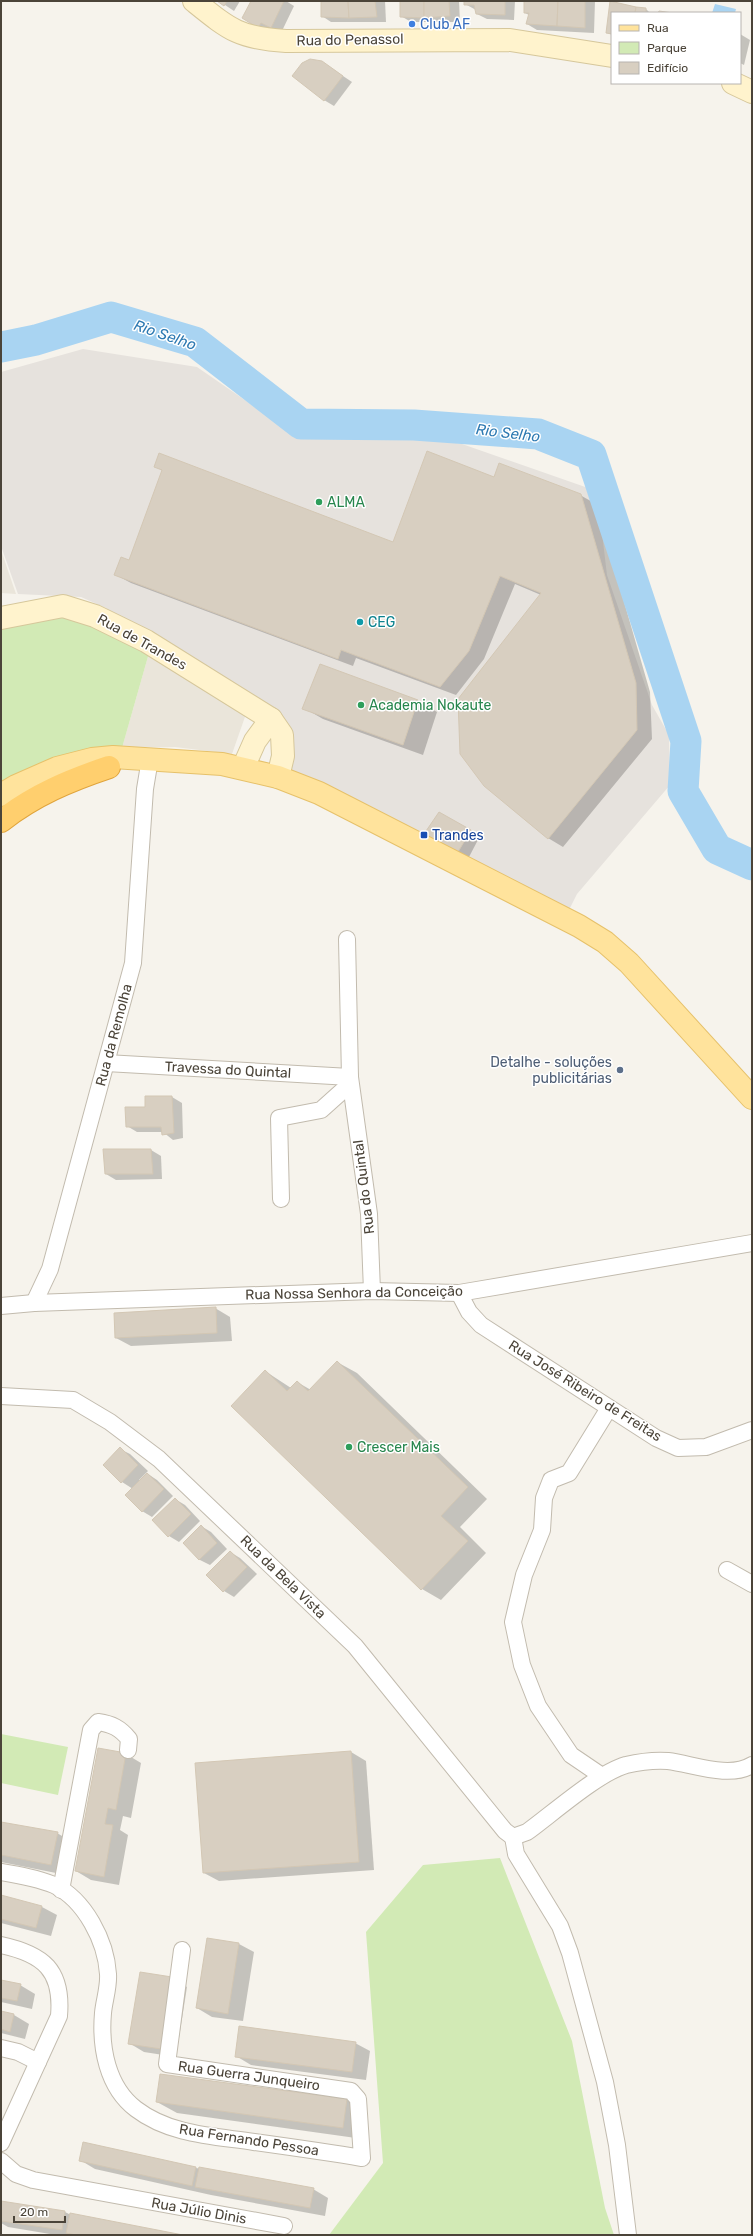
<svg xmlns="http://www.w3.org/2000/svg" width="753" height="2236" font-family="Rubik,sans-serif">
<rect width="100%" height="100%" fill="#f6f3ec"/>
<g fill="#eae5da">
<polygon points="1,550 16,594 1,593"/>
<polygon points="149,653 247,711 232,754 175,747 122,748"/>
</g>
<polygon fill="#e6e2dd" points="83,349 197,367 297,436 424,438 462,444 591,489 600,516 607,575 652,705 669,735 670,785 577,894 565,918 289,778 292,765 284,757 282,735 151,645 106,608 81,597 18,594 1,546 1,372"/>
<g fill="#d2eab5">
<polygon points="61,612 149,653 122,748 1,784 1,625"/>
<polygon points="1,1734 68,1747 58,1795 1,1783"/>
<polygon points="500,1858 572,2041 605,2208 614,2235 329,2235 383,2163 366,1932 423,1865"/>
</g>
<polygon fill="#a9d4f2" points="715,4 736,9 735,13 712,13"/>
<g fill="#0003">
<polygon points="219,1 240,1 234,11"/>
<polygon points="253,1 286,1 294,6 281,33 272,28 269,33 244,18"/>
<polygon points="322,1 385,1 386,22 331,22 322,16"/>
<polygon points="401,1 459,1 460,22 411,22 401,16"/>
<polygon points="465,1 515,1 514,20 487,19 477,14 476,10 465,4"/>
<polygon points="525,1 595,1 594,33 537,30 527,24 529,15 525,13"/>
<polygon points="611,2 646,9 650,13 612,13 612,35 607,32"/>
<polygon points="740,34 750,40 744,65 740,63"/>
<polygon points="322,62 352,82 334,106 324,100"/>
<polygon points="155,466 394,543 495,478 580,495 596,504 650,692 652,739 563,847 548,838 541,595 515,584 484,659 456,695 356,658 353,666 131,583 116,575 129,562 163,471"/>
<polygon points="418,701 437,712 423,755 323,719 304,708"/>
<polygon points="470,830 480,836 469,857 436,840"/>
<polygon points="172,1097 182,1103 183,1138 173,1140 163,1132 137,1132 127,1126 146,1108"/>
<polygon points="105,1150 151,1150 161,1156 162,1179 116,1180 106,1174"/>
<polygon points="215,1308 230,1317 232,1341 131,1346 116,1338"/>
<polygon points="337,1362 357,1373 487,1499 460,1527 486,1553 441,1600 422,1589 265,1371 291,1388 297,1382 311,1390"/>
<polygon points="120,1449 130,1454 148,1471 139,1480 141,1481 148,1474 157,1480 173,1496 152,1517 142,1511 133,1489 122,1482"/>
<polygon points="175,1499 185,1505 200,1521 179,1542 169,1536"/>
<polygon points="201,1526 211,1532 227,1549 210,1565 200,1560 184,1543"/>
<polygon points="230,1552 240,1558 257,1574 234,1597 224,1591 207,1575"/>
<polygon points="351,1752 366,1761 374,1870 219,1881 204,1873"/>
<polygon points="126,1754 141,1763 131,1818 123,1816 120,1830 128,1835 119,1885 91,1880 76,1871"/>
<polygon points="1,1823 57,1833 77,1845 71,1876 1,1862"/>
<polygon points="1,1896 42,1907 57,1915 51,1936 1,1923"/>
<polygon points="239,1944 254,1952 243,2021 212,2017 197,2008"/>
<polygon points="172,1978 187,1987 176,2057 144,2052 129,2043"/>
<polygon points="1,1981 20,1985 35,1994 32,2009 1,2002"/>
<polygon points="1,2012 14,2015 29,2024 25,2039 1,2033"/>
<polygon points="355,2043 370,2051 366,2080 251,2065 236,2056"/>
<polygon points="161,2075 347,2100 367,2112 363,2139 177,2113 157,2102"/>
<polygon points="80,2160 196,2168 313,2189 328,2198 325,2216 211,2195 95,2169"/>
<polygon points="1,2202 65,2212 71,2215 178,2235 56,2235 8,2227 1,2223"/>
</g>
<g fill="none" stroke-linecap="round" stroke-linejoin="round">
<polyline stroke="#a9d4f2" stroke-width="31" points="1,347 36,340 111,317 195,342 301,424 414,425 538,434 591,455 686,741 683,791 717,849 752,865"/>
</g>
<g fill="#d8cfc1" stroke="#d3c7b4">
<polygon points="217,1 227,1 224,6"/>
<polygon points="251,1 284,1 271,28 261,23 258,28 242,18"/>
<polygon points="321,1 348,1 349,18 321,17"/>
<polygon points="348,1 375,1 377,17 349,18"/>
<polygon points="400,1 424,1 424,18 400,17"/>
<polygon points="424,1 449,1 450,16 424,18"/>
<polygon points="464,1 505,1 505,15 476,14 474,5 464,5"/>
<polygon points="524,1 558,1 557,26 526,24 529,13 524,13"/>
<polygon points="558,1 585,1 585,28 557,26"/>
<polygon points="610,1 636,7 635,13 612,13 612,34 606,33"/>
<polygon points="636,7 646,8 646,13 635,13"/>
<polygon points="659,11 673,13 658,13"/>
<polygon points="310,59 322,61 343,76 324,101 292,76 302,63"/>
<polygon points="427,451 494,477 499,463 581,494 636,683 637,730 548,839 484,786 460,754 458,699 541,593 500,576 469,651 440,687 341,650 338,659 114,575 121,557 129,560 162,470 154,467 159,453 393,542"/>
<polygon points="320,664 418,700 403,745 302,709"/>
<polygon points="439,812 471,830 458,852 424,834"/>
<polygon points="145,1096 172,1096 174,1133 162,1135 161,1127 126,1127 125,1107 145,1107"/>
<polygon points="103,1149 151,1149 153,1174 105,1174"/>
<polygon points="216,1307 217,1333 115,1338 114,1313"/>
<polygon points="337,1361 468,1487 441,1516 468,1541 421,1590 231,1406 265,1370 287,1391 297,1381 308,1391"/>
<polygon points="120,1447 138,1465 121,1483 103,1465"/>
<polygon points="147,1473 164,1489 142,1512 125,1495"/>
<polygon points="175,1498 191,1514 168,1537 152,1520"/>
<polygon points="201,1525 217,1543 199,1560 183,1543"/>
<polygon points="230,1551 247,1567 223,1592 206,1575"/>
<polygon points="98,1748 126,1753 116,1810 108,1808 105,1824 113,1825 104,1877 75,1871"/>
<polygon points="351,1751 359,1862 203,1873 195,1763"/>
<polygon points="1,1822 58,1832 51,1865 1,1855"/>
<polygon points="1,1895 42,1906 36,1928 1,1919"/>
<polygon points="207,1938 239,1943 228,2014 196,2008"/>
<polygon points="140,1972 172,1977 161,2049 128,2044"/>
<polygon points="1,1980 21,1984 17,2001 1,1998"/>
<polygon points="1,2011 14,2014 10,2032 1,2029"/>
<polygon points="239,2026 356,2042 352,2072 235,2057"/>
<polygon points="160,2074 347,2099 343,2128 156,2102"/>
<polygon points="83,2142 196,2167 192,2186 79,2161"/>
<polygon points="199,2167 314,2188 310,2208 195,2187"/>
<polygon points="1,2201 65,2211 62,2230 1,2221"/>
<polygon points="70,2213 183,2235 76,2235 66,2233"/>
</g>
<g fill="none" stroke-linecap="round" stroke-linejoin="round">
<g stroke="#c2bbae" stroke-width="18">
<g id="street">
<polyline points="347,939 350,1077 369,1214 372,1291"/>
<polyline points="106,1063 350,1077"/>
<polyline points="281,1199 279,1118 321,1110 350,1084"/>
<polyline points="459,1293 469,1312 481,1325 656,1438 678,1448 706,1447 752,1430"/>
<polyline points="34,1303 50,1269 133,963 145,789 150,759"/>
<polyline points="1,1306 34,1303 372,1291 459,1293 752,1243"/>
<polyline points="1,1396 73,1400 110,1422 159,1459 355,1646 505,1831 513,1837"/>
<polyline points="727,1570 752,1584"/>
<polyline points="602,1776 571,1755 538,1706 522,1665 513,1622 524,1575 542,1530 544,1498 551,1480 569,1473 609,1408"/>
<polyline points="513,1837 516,1854 560,1926 570,1953 605,2082 617,2145 628,2235"/>
<path d="M513,1837L527,1832C552,1814 598,1773 626,1765C639,1762 654,1760 668,1761C693,1764 729,1779 752,1765"/>
<path d="M1,1872C19,1875 37,1878 54,1885C85,1900 106,1941 108,1974C109,1987 104,2001 103,2013C100,2047 107,2087 136,2109C170,2135 214,2136 254,2142C290,2147 326,2152 362,2158L358,2099L351,2091L167,2064L182,1950"/>
<path d="M61,1890L91,1730L98,1722C112,1724 120,1728 129,1739L128,1750"/>
<path d="M1,1945C43,1954 63,1970 59,2016L1,2143"/>
<polyline points="1,2048 18,2052 38,2062"/>
<polyline points="1,2161 16,2174 33,2180 284,2226"/>
</g>
</g>
<g stroke="#d6c79b" stroke-width="24">
<g id="secondary">
<path d="M194,1C230,30 239,38 286,41L510,40L612,56"/>
<polyline points="733,83 752,92"/>
<polyline points="1,618 63,606 95,616 146,641 271,719 282,735 283,756 278,777"/>
<polyline points="243,768 255,741 271,719"/>
</g>
</g>
<g stroke="#e6c16a" stroke-width="24">
<polyline id="primary" points="1,795 16,786 57,768 92,759 113,757 222,764 278,777 319,793 579,926 605,942 629,963 752,1098"/>
</g>
<g stroke="#e0a43c" stroke-width="24">
<path id="highway" d="M1,821C34,795 70,780 109,767"/>
</g>
<use href="#street" stroke="#fff" stroke-width="16"/>
<use href="#secondary" stroke="#fff3cd" stroke-width="22"/>
<use href="#primary" stroke="#ffe39c" stroke-width="22"/>
<use href="#highway" stroke="#ffcf6e" stroke-width="22"/>
</g>
<circle fill="#3f7fe0" stroke="#fff" stroke-width="1.5" cx="412" cy="24" r="4"/>
<g fill="#2e9e5b" stroke="#fff" stroke-width="1.5">
<circle cx="319" cy="502" r="4"/>
<circle cx="361" cy="705" r="4"/>
<circle cx="349" cy="1447" r="4"/>
</g>
<circle fill="#0f9aa8" stroke="#fff" stroke-width="1.5" cx="360" cy="622" r="4"/>
<rect fill="#1a4fb4" stroke="#fff" stroke-width="1.5" x="420" y="831" width="8" height="8" rx="2"/>
<circle fill="#5c6f8a" stroke="#fff" stroke-width="1.5" cx="620" cy="1070" r="4"/>
<g text-anchor="middle" dominant-baseline="central" stroke-width="3" stroke-linejoin="round" paint-order="stroke">
<g font-size="14" fill="#366cbe" stroke="#fff" text-anchor="start">
<text x="420" y="24">Club AF</text>
</g>
<g font-size="14" fill="#4b4439" stroke="#fff">
<text transform="translate(350 40) rotate(-1)">Rua do Penassol</text>
<text transform="translate(142 642) rotate(29)">Rua de Trandes</text>
<text transform="translate(114 1035) rotate(-75)">Rua da Remolha</text>
<text transform="translate(228 1070) rotate(3)">Travessa do Quintal</text>
<text transform="translate(364 1187) rotate(-97)">Rua do Quintal</text>
<text transform="translate(354 1293) rotate(-1)">Rua Nossa Senhora da Conceição</text>
<text transform="translate(585 1391) rotate(32)">Rua José Ribeiro de Freitas</text>
<text transform="translate(283 1577) rotate(44)">Rua da Bela Vista</text>
<text transform="translate(249 2076) rotate(8)">Rua Guerra Junqueiro</text>
<text transform="translate(249 2140) rotate(9)">Rua Fernando Pessoa</text>
<text transform="translate(199 2211) rotate(10)">Rua Júlio Dinis</text>
</g>
<g font-size="14" fill="#27864d" stroke="#fff" text-anchor="start">
<text x="327" y="502">ALMA</text>
<text x="369" y="705">Academia Nokaute</text>
<text x="357" y="1447">Crescer Mais</text>
</g>
<g font-size="14" fill="#0d838f" stroke="#fff" text-anchor="start">
<text x="368" y="622">CEG</text>
</g>
<g font-size="14" fill="#164399" stroke="#fff" text-anchor="start">
<text x="432" y="835">Trandes</text>
</g>
<g font-size="14" fill="#4e5e75" stroke="#fff" text-anchor="end">
<text x="612" y="1062">Detalhe - soluções<tspan x="612" dy="16">publicitárias</tspan></text>
</g>
<g font-size="15" font-style="italic" fill="#2e7ab2" stroke="#fff">
<text transform="translate(165 335) rotate(19)">Rio Selho</text>
<text transform="translate(508 433) rotate(7)">Rio Selho</text>
</g>
</g>
<rect width="753" height="2236" fill="none" stroke="#4b4439" stroke-width="4"/>
<rect x="611" y="12" width="130" height="72" fill="#ffffff" stroke="#b7b4b0"/>
<rect x="619" y="25" width="20" height="6" fill="#ffe39c" stroke="#b7b4b0"/>
<text x="647" y="32" font-size="12" fill="#4b4439">Rua</text>
<rect x="619" y="42" width="20" height="12" fill="#d2eab5" stroke="#b7b4b0"/>
<text x="647" y="52" font-size="12" fill="#4b4439">Parque</text>
<rect x="619" y="62" width="20" height="12" fill="#d8cfc1" stroke="#b7b4b0"/>
<text x="647" y="72" font-size="12" fill="#4b4439">Edifício</text>
<path d="M14 2216v6h51v-6" fill="none" stroke="#4b4439" stroke-width="2"/>
<text x="20" y="2216" font-size="12" fill="#4b4439" stroke="#ffffff" stroke-width="3" paint-order="stroke">20 m</text>
</svg>
